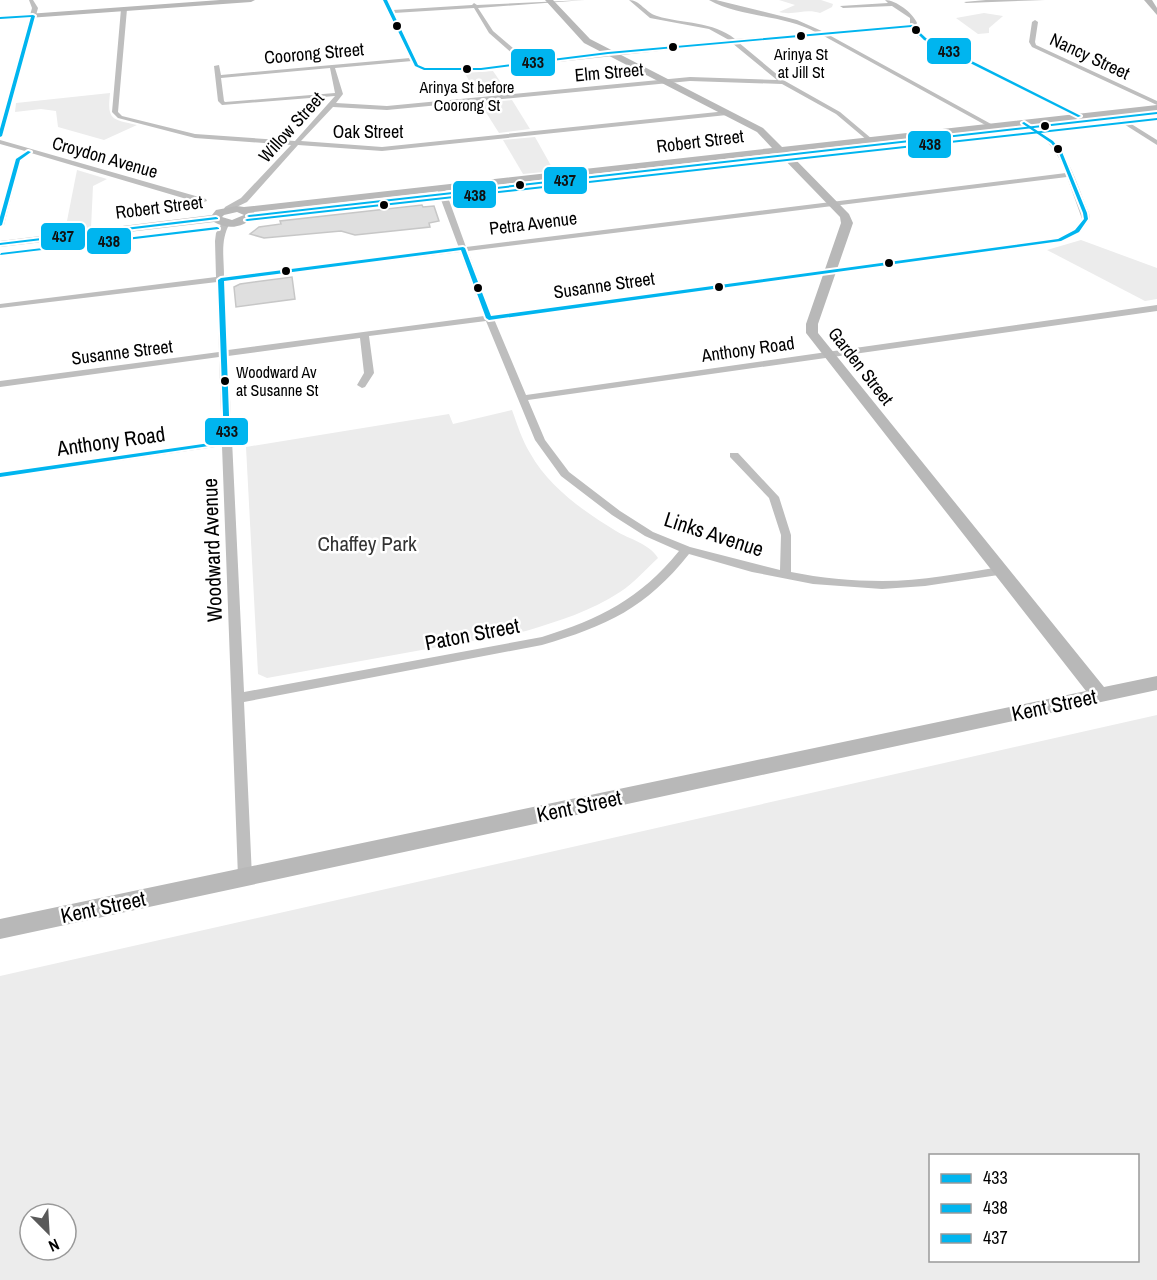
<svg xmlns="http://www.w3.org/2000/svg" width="1157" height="1280" font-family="'Archivo Narrow',sans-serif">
<rect width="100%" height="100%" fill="#fff"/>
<g fill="#ececec" fill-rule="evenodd">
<path d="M779,0H821L833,4L832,7L820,13C805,8 794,16 779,12L795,5Z"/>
<polygon points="984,13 1003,16 989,28 989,33 978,34 956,18"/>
<polygon points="493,71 508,93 477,96 465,73"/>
<path d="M110,93C107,121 112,119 137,125L104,140L58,127L56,111L41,109L15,112L16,103Z"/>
<polygon points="512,100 530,129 499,133 480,103"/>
<polygon points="535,137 554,171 523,174 503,140"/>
<polygon points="77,170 107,179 93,186 91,228 65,231"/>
<polygon points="1081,240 1157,268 1157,299 1145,301 1047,250"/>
<path d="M512,410C517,424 522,440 530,453C549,487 583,511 616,531C629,539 650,544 658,558C646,569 634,583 620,592C591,611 559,621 526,631L267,678L258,674L246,447L449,414L453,424Z"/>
<path d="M1157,715V1280H0V976ZM930,1156H1138V1260H930ZM30,1214H66V1250H30Z"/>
</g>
<g fill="#dfdfdf" stroke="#c7c7c7" stroke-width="1.5">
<polygon points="422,205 423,207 434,206 439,221 429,223 430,227 355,235 341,231 264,238 250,234 259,227 281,224 280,221"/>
<polygon points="292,277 295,299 236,307 234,287 240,284"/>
</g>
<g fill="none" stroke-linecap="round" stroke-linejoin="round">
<g fill="#bebebe" fill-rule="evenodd">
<polygon points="29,0 33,0 38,8 3,136 0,138 0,124 32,8"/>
<path d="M383,0H387L393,10L472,5L474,3L477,5L585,0L478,8L493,31L528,61L729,40L709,29L650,18L629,0C640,0 646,13 657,16C683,24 713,21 735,39L817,33C783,14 741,18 709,0H716L797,20L824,32L910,25V18L892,6L843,8L840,6L888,3L885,0C896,0 913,13 917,23L915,26L922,35L1090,121L1085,122L918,37L911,28L829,35L1002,130V132H998L822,35L738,42L785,81L840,112L878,144V146H874L836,114L782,84L690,81L387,110L333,107L301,141L382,147L727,111L730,113L727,115L382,151L298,145L247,202L228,211L224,209L225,207L241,198L291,145L195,138L118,118L112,112L121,9L124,7L127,9L118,112L122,116L195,134L295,141L335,96L222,105L218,101L214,66L219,65L221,75L410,58ZM474,8L489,33L522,62C493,66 447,75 419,65L394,13ZM732,43L777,80L690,77L387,106L336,103L343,94L335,68L412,61L415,67L436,72H467ZM330,68L335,93L225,102L224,101L221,78Z"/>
<polygon points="986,0 1045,0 966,3 964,2"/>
<polygon points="1035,20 1038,22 1035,42 1036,45 1157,101 1157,105 1032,47 1029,42 1032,22"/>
<polygon points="1108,112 1112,112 1157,140 1157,145 1108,114"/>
<path d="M1024,121C1067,141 1072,173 1089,213L1090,219L1080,233L1062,242L494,319L526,395L1157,305V311L528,400L545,440L569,472L620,511L653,532L690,547L780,570L781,535L769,498L730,457V453H738L779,497L791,535V572C820,578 852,581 882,581C922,581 962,573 1001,567L1005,568L1007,571L1005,574L925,586L882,589L813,584L752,572L689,554C646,608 607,626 542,645L244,702L252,877L250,882L245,883L240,882L238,877L222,446L0,478V472L222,440L219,357L0,387V381L219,352L217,282L0,308V304L216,277L215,241L216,233L223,221H226L230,223C220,240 224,257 224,276L459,248L437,189L441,187L445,189L466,247L1066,173C1054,144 1047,141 1022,124L1021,123ZM1067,177L1082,219L1074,229L1057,238L492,315L468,251ZM460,252L484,316L228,350L225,281ZM486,321L535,440L561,476L612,515L645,536L679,551C640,599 600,619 542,637L244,692L228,356L360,338L364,373L357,385L362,388L365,387L374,373L369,336Z"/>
<polygon points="0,140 206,199 207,201 200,203 31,153 21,160 4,225 0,227 0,212 15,159 25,151 0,144"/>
</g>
<g fill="#b8b8b8" fill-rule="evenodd">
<polygon points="220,0 255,0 251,2 0,20 0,16"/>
<path d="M545,0H553L590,39L763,128L782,147L1157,105V111L788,152L849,214L853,223L818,324V333L1104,687L1157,676V690L0,939V919L1086,691L806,333V324L841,223L840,217L778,153L254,212L255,216C244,228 227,230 214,222L0,247V241L212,215L216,210L237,206L244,207L772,148L757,132L584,43ZM237,212L244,215L232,220L222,217L224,215Z"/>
<polygon points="1144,0 1152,0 1157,8 1157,15"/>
</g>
<g stroke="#fff" stroke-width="4">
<g id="bus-1">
<polygon points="383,0 387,0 418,65 425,68 481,68 608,52 912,25 926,38 1081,116 1078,117 924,40 911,27 608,54 481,70 424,70 415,66"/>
<polygon points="33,15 35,16 2,136 0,137 0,129 31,17 0,19 0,17"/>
<polygon points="1024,122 1053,141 1062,152 1087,213 1088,219 1079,232 1061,241 489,320 486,318 461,250 224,281 230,442 229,443 0,477 0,473 224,441 218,280 221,278 463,247 465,248 491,316 1058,239 1075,230 1084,219 1083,213 1059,153 1051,143 1023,124 1022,123"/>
<polygon points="28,151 31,152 20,160 2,225 0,226 0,217 16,159"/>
</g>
</g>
<g stroke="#fff" stroke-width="4">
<g id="bus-2">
<polygon points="1157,118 1157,120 247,221 245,220 247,219"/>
<polygon points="217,227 219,228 219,229 0,255 1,253"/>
</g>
</g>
<g stroke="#fff" stroke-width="4">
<g id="bus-3">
<polygon points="1157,112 1157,114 249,217 247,216 249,215"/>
<polygon points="216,217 218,218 218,219 0,245 0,243"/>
</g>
</g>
<use href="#bus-1" fill="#00b5ef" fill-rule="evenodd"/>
<use href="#bus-2" fill="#00b5ef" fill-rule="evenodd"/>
<use href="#bus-3" fill="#00b5ef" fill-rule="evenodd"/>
</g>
<g fill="#000" stroke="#fff" stroke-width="2">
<circle cx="397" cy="26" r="5"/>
<circle cx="916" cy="30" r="5"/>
<circle cx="801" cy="36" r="5"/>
<circle cx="673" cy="47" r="5"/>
<circle cx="467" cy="69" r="5"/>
<circle cx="1045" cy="126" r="5"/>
<circle cx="1058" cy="149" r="5"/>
<circle cx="520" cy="185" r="5"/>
<circle cx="384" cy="205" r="5"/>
<circle cx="889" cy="263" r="5"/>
<circle cx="286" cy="271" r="5"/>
<circle cx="719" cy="287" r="5"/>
<circle cx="478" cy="288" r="5"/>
<circle cx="225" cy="381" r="5"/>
</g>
<g text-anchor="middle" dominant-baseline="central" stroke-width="5" stroke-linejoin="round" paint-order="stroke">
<g font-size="16" fill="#000" stroke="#fff">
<text x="801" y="54">Arinya St<tspan x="801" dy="18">at Jill St</tspan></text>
<text x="467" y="87">Arinya St before<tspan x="467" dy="18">Coorong St</tspan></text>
<text x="236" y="372" text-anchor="start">Woodward Av<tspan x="236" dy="18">at Susanne St</tspan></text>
</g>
<g font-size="18" fill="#000" stroke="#fff">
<text transform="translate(314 53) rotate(-5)">Coorong Street</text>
<text transform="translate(1090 56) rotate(25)">Nancy Street</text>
<text transform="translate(609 72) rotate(-5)">Elm Street</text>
<text transform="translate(291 127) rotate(-48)">Willow Street</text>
<text x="368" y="131">Oak Street</text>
<text transform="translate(700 141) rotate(-7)">Robert Street</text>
<text transform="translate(105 157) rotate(16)">Croydon Avenue</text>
<text transform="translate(159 207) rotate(-7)">Robert Street</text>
<text transform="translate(533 223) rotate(-7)">Petra Avenue</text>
<text transform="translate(604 285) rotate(-8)">Susanne Street</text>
<text transform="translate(748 349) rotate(-8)">Anthony Road</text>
<text transform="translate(122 352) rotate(-7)">Susanne Street</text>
<text transform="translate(861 366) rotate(52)">Garden Street</text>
</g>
<g font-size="21" fill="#000" stroke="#fff">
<text transform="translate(111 441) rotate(-8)">Anthony Road</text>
<text transform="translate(714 534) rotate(18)">Links Avenue</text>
<text transform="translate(212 550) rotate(-92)">Woodward Avenue</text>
<text transform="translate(472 634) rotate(-11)">Paton Street</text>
<text transform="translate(1054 705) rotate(-12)">Kent Street</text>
<text transform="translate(579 806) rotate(-12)">Kent Street</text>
<text transform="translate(103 907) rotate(-12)">Kent Street</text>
</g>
<g font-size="21" fill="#333" stroke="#fff">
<text x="367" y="543">Chaffey Park</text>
</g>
</g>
<g stroke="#fff" stroke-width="2">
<rect x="926" y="37" width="46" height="28" rx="6" fill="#00b5ef"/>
<rect x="510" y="48" width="46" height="29" rx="6" fill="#00b5ef"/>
<rect x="907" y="130" width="45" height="29" rx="6" fill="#00b5ef"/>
<rect x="543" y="166" width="45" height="29" rx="6" fill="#00b5ef"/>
<rect x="452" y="180" width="45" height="29" rx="6" fill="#00b5ef"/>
<rect x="40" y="222" width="46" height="29" rx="6" fill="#00b5ef"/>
<rect x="86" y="227" width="46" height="28" rx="6" fill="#00b5ef"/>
<rect x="204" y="417" width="45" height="29" rx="6" fill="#00b5ef"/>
</g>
<g font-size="16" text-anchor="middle" font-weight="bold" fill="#111">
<text x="949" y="57">433</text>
<text x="533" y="68">433</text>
<text x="930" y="150">438</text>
<text x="565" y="186">437</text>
<text x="475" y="201">438</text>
<text x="63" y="242">437</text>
<text x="109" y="247">438</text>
<text x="227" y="437">433</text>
</g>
<rect x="929" y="1154" width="210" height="108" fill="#ffffff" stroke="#999999" stroke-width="1.5"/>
<rect x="941" y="1174" width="30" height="9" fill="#00b5ef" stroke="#999999" stroke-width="1.5"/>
<text x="983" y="1184" font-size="18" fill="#000000">433</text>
<rect x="941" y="1204" width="30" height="9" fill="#00b5ef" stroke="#999999" stroke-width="1.5"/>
<text x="983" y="1214" font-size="18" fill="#000000">438</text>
<rect x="941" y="1234" width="30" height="9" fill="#00b5ef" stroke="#999999" stroke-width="1.5"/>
<text x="983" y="1244" font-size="18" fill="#000000">437</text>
<g transform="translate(48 1232) rotate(156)"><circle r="28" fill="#ffffff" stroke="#999999" stroke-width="1.5"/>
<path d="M0-4.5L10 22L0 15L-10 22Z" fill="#595959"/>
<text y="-9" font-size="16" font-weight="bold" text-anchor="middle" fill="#000000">N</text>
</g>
</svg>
